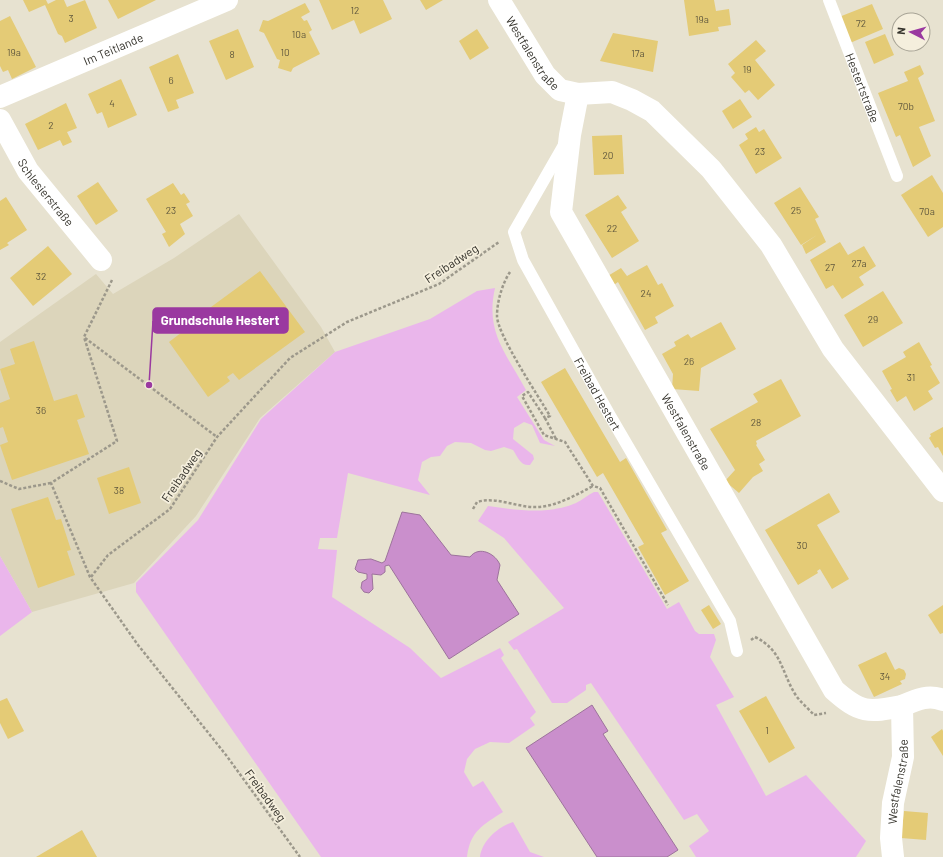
<svg xmlns="http://www.w3.org/2000/svg" width="943" height="857" font-family="Barlow,sans-serif">
<rect width="100%" height="100%" fill="#e7e2d0"/>
<polygon fill="#dcd5bb" points="239,214 321,327 335,352 260,418 196,516 134,583 32,612 0,556 0,342 96,274 113,294 174,258"/>
<g fill="#eab6eb">
<path d="M495,288C485,332 506,353 526,390L517,397L544,440L555,446L540,443L532,425L524,422L514,428L513,439L533,455L534,459L530,465C520,466 518,457 513,450L504,447L491,451L485,450L471,443L455,442L447,446L440,456L431,457L422,462L418,480L430,495L348,473L337,538H320L318,549L337,550L332,597L410,648L441,678L500,648L504,655L501,658L536,712L530,718L535,725L509,743L490,742L475,749L467,759L464,772L473,787L483,781L503,812C483,825 470,831 467,857H321L136,592V583L198,520L261,419L335,352L430,319L477,291Z"/>
<path d="M594,492H598L667,609L679,602L695,631L699,634H714L716,640L710,657L734,697L716,705L766,796L806,775L866,841L856,857H696L689,846L709,831L697,814L684,820L591,683L586,685V690L567,703H552L517,649L514,650L508,642L564,608L504,538L478,521L488,506C517,510 548,515 576,503C582,500 588,495 594,492Z"/>
<polygon points="0,556 32,612 0,636"/>
<path d="M513,822L530,852L544,857H480C482,841 498,827 513,822Z"/>
</g>
<g fill="#ca8fcc" stroke="#9d739c">
<path d="M402,512L420,515L451,555L470,557C479,545 496,554 500,565L497,580L519,614L449,659L389,565L385,566V572L381,575L372,574L373,589L369,593L364,592L361,588L362,582L367,579V574L358,572L355,569L358,560L371,559L382,563L385,561Z"/>
<polygon points="592,705 608,731 603,734 678,850 667,857 597,857 526,748"/>
</g>
<g fill="#e4cb76">
<polygon points="23,0 46,0 48,4 56,0 64,0 67,7 85,0 97,28 65,43 62,36 58,34 45,5 29,12"/>
<polygon points="108,0 156,0 118,19"/>
<polygon points="319,0 383,0 392,19 360,34 354,20 332,30"/>
<polygon points="420,0 443,0 426,10"/>
<polygon points="684,0 714,0 716,11 729,9 731,25 718,27 719,31 689,36"/>
<polygon points="305,3 310,12 301,17 304,21 307,20 312,30 309,32 320,54 293,68 291,72 278,68 280,60 277,59 264,33 259,31 263,20 268,21"/>
<polygon points="872,4 883,29 850,43 839,17"/>
<polygon points="10,16 36,67 12,79 8,70 3,72 0,66 0,21"/>
<polygon points="238,29 254,67 226,80 209,41"/>
<polygon points="477,29 489,48 470,60 459,41"/>
<polygon points="613,33 658,41 653,72 600,61"/>
<polygon points="885,34 894,55 874,64 865,42"/>
<polygon points="756,40 766,51 755,60 775,85 758,100 749,90 745,93 731,77 735,73 728,64"/>
<polygon points="178,54 194,93 176,100 179,108 168,112 149,67"/>
<polygon points="920,65 924,74 918,78 935,121 919,127 931,156 913,167 900,135 896,137 878,93 908,81 904,72"/>
<polygon points="121,79 137,115 108,128 102,112 97,114 88,94"/>
<polygon points="740,99 752,117 733,129 722,111"/>
<polygon points="66,103 77,128 67,132 72,142 63,146 60,140 38,150 25,124"/>
<polygon points="756,127 759,132 764,129 782,158 756,174 739,145 748,139 745,134"/>
<polygon points="622,135 624,174 594,175 592,136"/>
<polygon points="932,175 943,193 943,227 928,237 901,195"/>
<polygon points="98,182 118,211 96,225 77,196"/>
<polygon points="173,183 181,195 184,193 190,202 186,204 193,216 180,224 185,234 169,247 162,234 166,232 146,199"/>
<polygon points="800,187 819,217 815,219 826,242 806,254 802,245 817,235 801,245 774,203"/>
<polygon points="618,195 627,208 621,212 639,241 612,258 585,215"/>
<polygon points="6,197 27,230 7,243 9,245 0,250 0,201"/>
<polygon points="840,242 848,255 864,246 876,266 859,277 864,285 842,299 833,285 826,289 810,260"/>
<polygon points="48,246 72,274 33,306 10,278"/>
<polygon points="647,265 658,285 662,283 674,306 655,317 658,323 645,330 618,282 611,287 606,277 621,268 627,276"/>
<polygon points="260,271 305,332 239,380 233,373 227,377 230,381 208,397 169,342 190,326 193,330 201,325 196,318"/>
<polygon points="883,291 903,323 863,347 844,315"/>
<polygon points="721,322 736,349 701,368 699,391 672,389 673,374 662,354 676,346 674,342 688,334 691,338"/>
<polygon points="34,341 54,401 77,394 85,417 77,420 89,454 12,480 0,445 8,442 3,427 0,428 0,403 10,399 0,369 15,364 10,349"/>
<polygon points="919,342 932,365 930,366 940,383 928,391 933,399 914,411 906,396 897,402 890,390 892,389 882,371 906,357 903,352"/>
<polygon points="565,368 620,462 626,458 667,530 661,533 689,581 665,595 638,547 644,544 603,473 597,477 541,382"/>
<polygon points="781,379 801,416 756,441 757,444 756,445 765,460 759,464 763,471 753,477 739,493 725,481 735,470 710,429 758,402 753,394"/>
<polygon points="943,427 943,456 938,447 935,448 929,438 931,436 930,434"/>
<polygon points="129,467 141,503 109,514 97,478"/>
<polygon points="829,493 840,512 817,525 849,579 832,589 820,569 817,571 818,573 798,585 765,530"/>
<polygon points="48,497 56,520 61,519 71,550 67,551 75,575 38,588 11,509"/>
<polygon points="709,605 721,624 713,629 701,610"/>
<polygon points="943,605 943,633 940,634 928,615"/>
<polygon points="886,652 895,670 899,668 904,670 906,674 905,679 900,681 902,684 874,697 858,665"/>
<polygon points="766,696 795,748 769,763 739,711"/>
<polygon points="7,698 24,731 8,739 0,723 0,701"/>
<polygon points="942,729 943,731 943,756 931,737"/>
<polygon points="904,811 928,813 926,840 901,838"/>
<polygon points="82,830 97,857 36,857"/>
</g>
<g fill="none" stroke-linecap="round" stroke-linejoin="round">
<g stroke="#9c988b" stroke-width="2.5" stroke-dasharray="3 2" stroke-linecap="butt">
<path d="M510,272C502,284 497,302 497,316C497,334 539,397 550,416L545,418L528,392L522,396L544,435L565,442L593,486L600,488L668,605"/>
<polyline points="112,280 84,337 117,441 51,483 90,577 138,645 226,755 300,857"/>
<polyline points="85,338 217,437"/>
<polyline points="545,418 556,439"/>
<polyline points="0,481 19,489 51,483"/>
<path d="M473,509L477,502C497,496 517,508 538,507C557,506 576,495 593,486"/>
<polyline points="91,577 108,555 170,509 217,437 290,358 347,322 439,284 499,242"/>
<path d="M751,640L755,637C782,650 781,671 795,694C800,702 808,708 814,715L826,713"/>
</g>
<g stroke="#fff" stroke-width="12">
<path id="s1" d="M829,0L897,176"/>
<path id="s2" d="M564,145L514,232L523,260L609,414L730,621L737,651"/>
</g>
<g stroke="#fff" stroke-width="22">
<path id="s3" d="M499,0L545,75L560,90L578,94L570,135L561,212L834,690C860,713 868,713 902,706"/>
<polyline points="578,94 612,92 632,100 652,111 711,169 771,245 833,349 943,491"/>
<path id="s4" d="M0,97L227,0"/>
<path id="s5" d="M0,120L28,171L101,260"/>
<path id="s6" d="M893,857L891,838L893,803L903,757L902,706C916,700 928,694 943,700"/>
</g>
</g>
<g text-anchor="middle" dominant-baseline="central" stroke-width="3.5" stroke-linejoin="round" paint-order="stroke">
<g font-size="10" fill="#61593e">
<text x="355" y="10">12</text>
<text x="71" y="18">3</text>
<text x="702" y="19">19a</text>
<text x="861" y="23">72</text>
<text x="299" y="34">10a</text>
<text x="14" y="52">19a</text>
<text x="285" y="52">10</text>
<text x="638" y="53">17a</text>
<text x="232" y="54">8</text>
<text x="747" y="69">19</text>
<text x="171" y="80">6</text>
<text x="112" y="103">4</text>
<text x="906" y="106">70b</text>
<text x="51" y="125">2</text>
<text x="760" y="151">23</text>
<text x="608" y="155">20</text>
<text x="171" y="210">23</text>
<text x="796" y="210">25</text>
<text x="927" y="211">70a</text>
<text x="612" y="228">22</text>
<text x="859" y="263">27a</text>
<text x="830" y="267">27</text>
<text x="41" y="276">32</text>
<text x="646" y="293">24</text>
<text x="873" y="319">29</text>
<text x="689" y="361">26</text>
<text x="911" y="377">31</text>
<text x="41" y="410">36</text>
<text x="756" y="422">28</text>
<text x="119" y="490">38</text>
<text x="802" y="545">30</text>
<text x="885" y="676">34</text>
<text x="767" y="730">1</text>
</g>
<g font-size="12" fill="#35332c" stroke="#f5efdd">
<text stroke="none"><textPath href="#s4" startOffset="123">Im Teitlande</textPath></text>
<text stroke="none"><textPath href="#s3" startOffset="63">Westfalenstraße</textPath></text>
<text stroke="none"><textPath href="#s1" startOffset="94">Hestertstraße</textPath></text>
<text stroke="none"><textPath href="#s5" startOffset="86">Schlesierstraße</textPath></text>
<text transform="translate(451 263) rotate(-33)">Freibadweg</text>
<text stroke="none"><textPath href="#s2" startOffset="283">Freibad Hestert</textPath></text>
<text stroke="none"><textPath href="#s3" startOffset="500">Westfalenstraße</textPath></text>
<text transform="translate(181 475) rotate(-56)">Freibadweg</text>
<text stroke="none"><textPath href="#s6" startOffset="76">Westfalenstraße</textPath></text>
<text transform="translate(266 795) rotate(54)">Freibadweg</text>
</g>
</g>
<path fill="none" stroke="#9a39a0" stroke-width="1.5" d="M149 385L153 321"/>
<circle fill="#9a39a0" stroke="#f5efdd" stroke-width="1.5" cx="149" cy="385" r="4"/>
<rect fill="#9a39a0" stroke="#9a39a0" stroke-width="1.5" x="153" y="308" width="135" height="25" rx="4"/>
<g font-size="13" text-anchor="middle" font-weight="bold" fill="#fff">
<text x="220" y="325">Grundschule Hestert</text>
</g>
<g transform="translate(911 32) rotate(276)"><circle r="19" fill="#f5efdd" stroke="#a8a496"/>
<path d="M0-3L7 15L0 10L-7 15Z" fill="#9a39a0"/>
<text y="-6" font-size="11" font-weight="bold" text-anchor="middle" fill="#35332c">N</text>
</g>
</svg>
